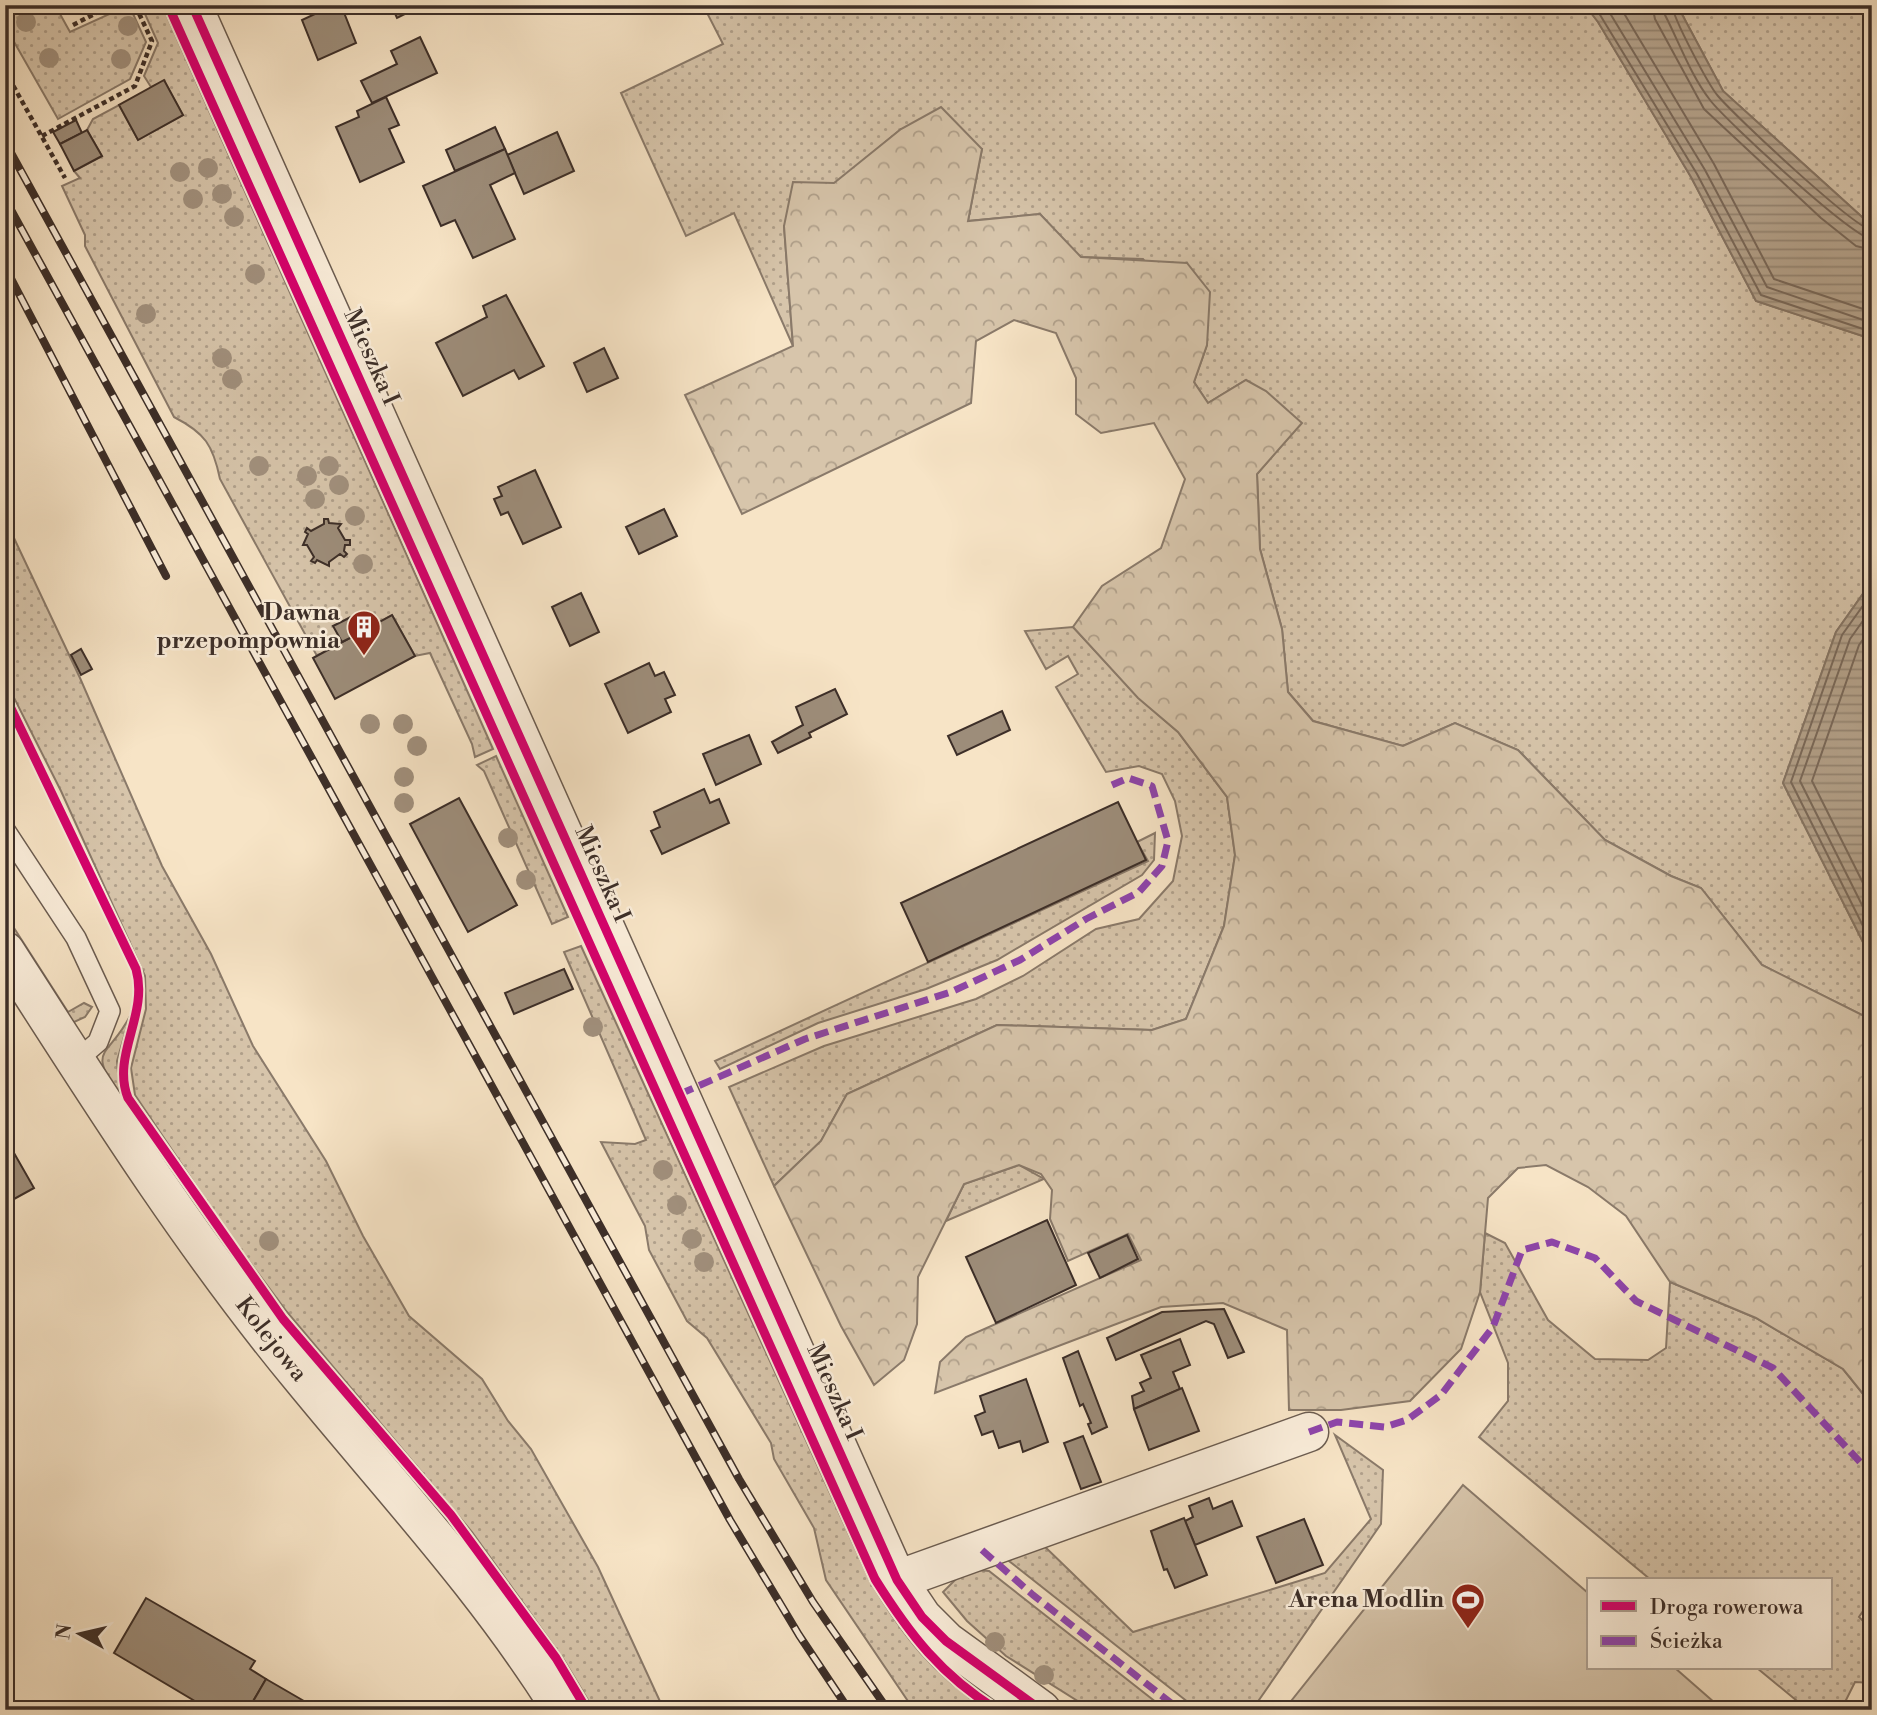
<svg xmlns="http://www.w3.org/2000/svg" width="1877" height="1715" font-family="'Libre Bodoni',serif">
<defs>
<pattern id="grass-dots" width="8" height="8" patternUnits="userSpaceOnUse" patternTransform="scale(1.75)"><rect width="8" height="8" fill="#d7c5ab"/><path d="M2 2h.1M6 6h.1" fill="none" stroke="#b0a08b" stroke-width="1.8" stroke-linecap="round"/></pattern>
<pattern id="forest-crowns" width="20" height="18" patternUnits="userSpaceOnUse" patternTransform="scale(1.75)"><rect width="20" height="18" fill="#d7c5ab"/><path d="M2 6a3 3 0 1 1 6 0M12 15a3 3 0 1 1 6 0" fill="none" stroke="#b0a08b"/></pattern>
<pattern id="water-rules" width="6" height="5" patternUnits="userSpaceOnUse" patternTransform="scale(1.75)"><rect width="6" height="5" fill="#b7a690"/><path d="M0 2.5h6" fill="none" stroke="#968876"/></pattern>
</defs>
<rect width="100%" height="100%" fill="#f7e4c6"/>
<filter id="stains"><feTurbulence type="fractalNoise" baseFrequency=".00286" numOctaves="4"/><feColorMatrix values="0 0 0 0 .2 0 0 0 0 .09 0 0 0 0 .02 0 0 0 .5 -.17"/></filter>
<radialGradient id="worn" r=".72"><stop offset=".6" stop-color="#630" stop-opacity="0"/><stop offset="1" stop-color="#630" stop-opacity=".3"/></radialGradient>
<g fill="url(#grass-dots)" stroke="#8a7a6a" stroke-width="2">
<polygon points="5,5 55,5 70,32 129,5 146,42 130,79 58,119 5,26"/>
<path d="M141,5H162L493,749L475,757L472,744L430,653L415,656L392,615L360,633L350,617L334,626L342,642L317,656L220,479C213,445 205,433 174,417L85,246V235L62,186L80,178L74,171L102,156L87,130L93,119L119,105L138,140L183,115L164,81L151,87L144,76L158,43Z"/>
<polygon points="703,5 1585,5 1598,22 1691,177 1756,301 1872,339 1872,581 1836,632 1783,783 1872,960 1872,1020 1762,965 1701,888 1671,876 1605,840 1518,750 1455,723 1403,746 1313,721 1288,692 1282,629 1260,549 1257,474 1301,423 1246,380 1208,403 1194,382 1207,345 1143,259 1080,257 1040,214 968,221 982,149 901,129 784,226 793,346 734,213 686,236 621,93 723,44"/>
<polygon points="1677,5 1872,5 1872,226 1723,91"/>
<polygon points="5,519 80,678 162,866 211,954 253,1046 326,1161 363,1236 409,1316 482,1379 508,1421 531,1449 598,1567 664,1710 594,1710 564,1660 472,1532 287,1312 228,1233 135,1095 131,1068 146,1009 145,976 61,791 5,680"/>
<polygon points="1073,627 1138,697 1178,732 1227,797 1235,855 1224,926 1186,1019 1152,1030 997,1025 847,1094 821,1141 774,1186 729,1087 824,1046 976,999 1023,976 1096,929 1139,919 1173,881 1182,836 1175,801 1162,774 1139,766 1106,772 1056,687 1078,674 1068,656 1046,669 1025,631"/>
<polygon points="496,756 568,917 552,924 484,771 477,765"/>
<polygon points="1155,833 1154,860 1142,875 997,960 926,989 818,1023 720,1069 715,1061 1148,861 1137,842"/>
<polygon points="5,914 68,1012 84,1003 92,1007 85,1017 72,1023 5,921"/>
<path d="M581,946L870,1581C903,1636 933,1675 988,1710H914L826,1580L814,1528L774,1459L771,1443L707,1338L687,1321L649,1250L645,1226L601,1142L635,1144L646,1140L564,952Z"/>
<path d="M130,1016L117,1061L120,1097C86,1046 108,1059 130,1016Z"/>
<polygon points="1019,1165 1044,1179 946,1221 964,1184"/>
<polygon points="1485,1233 1505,1243 1548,1320 1595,1359 1648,1360 1666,1348 1670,1282 1756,1318 1843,1369 1872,1405 1872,1598 1859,1617 1872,1630 1872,1683 1855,1682 1844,1704 1850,1710 1808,1710 1757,1668 1830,1668 1830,1580 1651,1580 1479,1437 1508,1401 1508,1363 1480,1292"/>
<polygon points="1335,1435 1383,1470 1381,1524 1252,1710 1198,1710 1009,1561 1039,1541 1133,1632 1325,1573 1371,1519"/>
<polygon points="966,1569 989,1571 1166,1710 1092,1710 1006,1656 967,1621 943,1592"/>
</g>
<polygon fill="url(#forest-crowns)" stroke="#8a7a6a" stroke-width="2" points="941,107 982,149 968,221 1040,214 1081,257 1187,263 1210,292 1207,345 1194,382 1208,403 1246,380 1266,391 1302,423 1257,474 1260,549 1282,629 1288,692 1313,721 1403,746 1455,723 1518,750 1605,840 1671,876 1701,888 1762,965 1872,1020 1872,1405 1843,1369 1756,1318 1670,1282 1626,1216 1588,1187 1546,1165 1518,1168 1488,1198 1480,1292 1461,1349 1410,1401 1341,1410 1289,1410 1287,1330 1223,1303 1161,1307 935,1393 940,1362 966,1337 1141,1260 1128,1234 1068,1261 1050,1219 1052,1190 1041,1174 1019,1165 964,1184 918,1277 917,1324 904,1360 874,1385 841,1326 774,1186 821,1141 847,1094 997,1025 1152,1030 1186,1019 1224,926 1235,855 1227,797 1178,732 1138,698 1073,627 1102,586 1161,548 1185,479 1154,423 1101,433 1076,414 1076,378 1056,333 1014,320 976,341 971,403 742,514 685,395 793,346 784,226 793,182 834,183 901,129"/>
<polygon fill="#d7c5ab" stroke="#8a7a6a" stroke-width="2" points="1463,1485 1588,1593 1588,1668 1675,1668 1723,1710 1284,1710"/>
<g fill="url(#water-rules)" stroke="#867666" stroke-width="2">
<polygon points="1585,5 1677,5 1723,91 1872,226 1872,339 1756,301 1691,177 1598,22"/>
<polygon points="1872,581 1872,960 1783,783 1836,632"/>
</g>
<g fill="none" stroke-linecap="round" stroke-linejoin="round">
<g stroke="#7a6a5c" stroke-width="2">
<polyline points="1594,5 1697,174 1761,295 1872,332"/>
<polyline points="1605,5 1705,170 1767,287 1872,323"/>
<polyline points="1619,5 1714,164 1774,279 1872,312"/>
<polyline points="1652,5 1655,19 1704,109 1821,218 1856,246 1872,250"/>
<path d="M1663,5L1665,15C1679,42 1691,76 1710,100C1726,121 1853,238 1872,239"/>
<path d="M1672,5C1673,18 1709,86 1718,96C1735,116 1855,229 1872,230"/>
<polyline points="1872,593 1842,635 1791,782 1872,944"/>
<polyline points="1872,608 1850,639 1800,781 1872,925"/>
<polyline points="1872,627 1859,645 1812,781 1872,901"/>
</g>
</g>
<g fill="#9d8d7a" stroke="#3c2e28" stroke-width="2">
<polygon points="334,5 341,5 356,43 318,60 302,20"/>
<polygon points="344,5 368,5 348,14"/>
<polygon points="391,5 423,5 397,18"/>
<polygon points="420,37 437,73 372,103 361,81 397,64 391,51"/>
<polygon points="164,80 183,115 138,140 119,105"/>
<polygon points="386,97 399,125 389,129 404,162 360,182 336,127 359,117 357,111"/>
<polygon points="76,120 82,133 60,144 53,132"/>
<polygon points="495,127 505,149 455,171 446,150"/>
<polygon points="87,130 102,156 74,171 60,144"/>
<polygon points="557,132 574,171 524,194 507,155"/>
<polygon points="505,149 515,173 490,185 515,239 473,258 455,220 441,226 423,186"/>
<polygon points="506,295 544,366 519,379 514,370 463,396 436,343 487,317 483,306"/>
<polygon points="604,348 618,378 587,392 574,363"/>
<polygon points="535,470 561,527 523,544 508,512 501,515 494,499 502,496 498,487"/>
<polygon points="664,509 677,536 639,554 626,527"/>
<polygon points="324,519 328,519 329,523 341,524 338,528 345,540 350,540 350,545 345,545 344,551 347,554 344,557 340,554 329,562 329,566 317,560 315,563 311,561 314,557 307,545 303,545 308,534 305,532 307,528 311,531 324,524"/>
<polygon points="581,593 599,632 570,646 552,607"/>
<polygon points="392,615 415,656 335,699 313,658"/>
<polygon points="351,617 360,633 342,642 333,626"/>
<polygon points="81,649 92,669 81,675 71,655"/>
<polygon points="649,663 655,676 664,672 675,695 665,699 671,712 628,733 605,684"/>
<polygon points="835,689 847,714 809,733 811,737 778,753 772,742 803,725 796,707"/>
<polygon points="1002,711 1010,730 957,755 948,736"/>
<polygon points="749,735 761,764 716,785 703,754"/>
<polygon points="704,789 710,803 719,799 729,823 662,854 651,831 660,827 654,812"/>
<polygon points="459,798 517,905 468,932 410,824"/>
<polygon points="1118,802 1146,860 928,962 901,903"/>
<polygon points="564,969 573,989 514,1014 505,993"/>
<polygon points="10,1146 34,1188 5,1204 5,1149"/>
<polygon points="1047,1220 1076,1285 996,1323 966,1257"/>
<polygon points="1127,1235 1138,1259 1100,1278 1088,1253"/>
<polygon points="1224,1309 1244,1352 1228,1358 1214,1324 1206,1321 1116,1360 1107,1338 1162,1312"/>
<polygon points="1180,1339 1190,1365 1173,1372 1180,1389 1134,1409 1132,1396 1144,1391 1140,1383 1151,1378 1141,1355"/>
<polygon points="1078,1351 1107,1427 1092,1434 1088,1424 1091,1423 1083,1404 1080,1406 1063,1358"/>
<polygon points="1026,1379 1048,1442 1023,1452 1020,1441 999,1448 993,1431 982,1435 975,1416 985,1412 980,1396"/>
<polygon points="1182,1388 1199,1431 1149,1450 1134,1409"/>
<polygon points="1083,1436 1101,1482 1081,1489 1064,1443"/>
<polygon points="1209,1498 1213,1509 1232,1501 1242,1526 1195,1545 1185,1521 1193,1517 1189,1506"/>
<polygon points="1184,1518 1207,1575 1175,1588 1167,1569 1164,1570 1151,1531"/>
<polygon points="1304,1519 1323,1565 1276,1583 1257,1537"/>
<polygon points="146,1598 255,1661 250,1669 266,1679 248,1710 210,1710 114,1653"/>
<polygon points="266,1679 304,1701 299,1710 248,1710"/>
</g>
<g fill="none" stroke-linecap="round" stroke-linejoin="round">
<g stroke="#6b5c50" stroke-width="22">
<polyline id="lane" points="5,830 76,938 110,1011 98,1042 76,1061"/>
</g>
<g stroke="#6b5c50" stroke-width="41">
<g id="street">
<polyline points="192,5 897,1580 922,1617 946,1641 1041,1710"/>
<path id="s1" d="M5,951C98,1096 191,1244 301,1377C390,1486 487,1589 562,1710"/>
<polyline points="897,1580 1309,1432"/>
</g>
</g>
<g stroke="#3c2e28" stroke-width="4.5" stroke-dasharray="5 3.5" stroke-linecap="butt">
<polyline points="73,25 112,5"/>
<polyline points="5,71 65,178"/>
<polyline points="42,136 135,86 152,41 135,5"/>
</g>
<use href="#lane" stroke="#faedda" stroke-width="19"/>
<use href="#street" stroke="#faedda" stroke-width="38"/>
<g stroke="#3c2e28" stroke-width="8">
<g id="rail">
<polyline points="5,142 739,1479 813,1602 888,1710"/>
<polyline points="5,199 730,1520 799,1635 849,1710"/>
<polyline points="5,267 166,576"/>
</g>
</g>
<use href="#rail" stroke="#faedda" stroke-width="5" stroke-dasharray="16" stroke-linecap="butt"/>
<g stroke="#8e44ad" stroke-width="7" stroke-dasharray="14 7" stroke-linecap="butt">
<polyline points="680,1094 805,1039 951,992 1020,960 1086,919 1139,892 1162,866 1168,841 1152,786 1128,778 1112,785"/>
<polyline points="1309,1432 1337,1422 1385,1427 1407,1420 1441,1395 1493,1327 1522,1250 1552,1242 1595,1258 1636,1301 1773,1368 1872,1475"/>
<polyline points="982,1550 1033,1595 1180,1710"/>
</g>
<g stroke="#faedda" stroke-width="13">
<g id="cycleway">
<path d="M168,5L875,1579C910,1635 941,1675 997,1710"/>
<polyline points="192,5 897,1580 922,1617 946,1641 1041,1710"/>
<path d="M5,696L136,969C149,1015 111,1055 128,1098L283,1319L451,1515L556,1658L587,1710"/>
</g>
</g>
<use href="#cycleway" stroke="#d6006c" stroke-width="9"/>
</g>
<g fill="#a1907d">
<circle cx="26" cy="22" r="10"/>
<circle cx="128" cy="26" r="10"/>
<circle cx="49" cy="58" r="10"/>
<circle cx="121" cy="59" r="10"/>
<circle cx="208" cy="168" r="10"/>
<circle cx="180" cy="172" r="10"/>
<circle cx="222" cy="194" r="10"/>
<circle cx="193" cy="199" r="10"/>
<circle cx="234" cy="217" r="10"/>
<circle cx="255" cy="274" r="10"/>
<circle cx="146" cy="314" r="10"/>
<circle cx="222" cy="358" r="10"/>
<circle cx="232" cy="379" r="10"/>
<circle cx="259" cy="466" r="10"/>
<circle cx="329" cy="466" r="10"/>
<circle cx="307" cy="476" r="10"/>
<circle cx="339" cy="485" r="10"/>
<circle cx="315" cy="499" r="10"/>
<circle cx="355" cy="516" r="10"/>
<circle cx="363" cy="564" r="10"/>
<circle cx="370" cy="724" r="10"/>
<circle cx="403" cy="724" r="10"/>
<circle cx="417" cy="746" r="10"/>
<circle cx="404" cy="777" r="10"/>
<circle cx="404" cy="803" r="10"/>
<circle cx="508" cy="838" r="10"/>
<circle cx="526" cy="880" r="10"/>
<circle cx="593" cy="1027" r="10"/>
<circle cx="663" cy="1170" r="10"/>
<circle cx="677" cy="1205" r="10"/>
<circle cx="692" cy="1239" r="10"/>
<circle cx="269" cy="1241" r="10"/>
<circle cx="704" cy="1262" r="10"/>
<circle cx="995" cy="1642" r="10"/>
<circle cx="1044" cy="1675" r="10"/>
</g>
<defs>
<g id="building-pin" transform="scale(1.75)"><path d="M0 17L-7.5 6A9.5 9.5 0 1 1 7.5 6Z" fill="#8f2418" stroke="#faedda"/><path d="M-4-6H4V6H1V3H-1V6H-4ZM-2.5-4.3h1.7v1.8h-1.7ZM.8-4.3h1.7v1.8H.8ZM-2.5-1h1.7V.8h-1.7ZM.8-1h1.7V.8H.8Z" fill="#fff"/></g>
<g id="stadium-pin" transform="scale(1.75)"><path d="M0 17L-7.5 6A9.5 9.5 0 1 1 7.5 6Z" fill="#8f2418" stroke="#faedda"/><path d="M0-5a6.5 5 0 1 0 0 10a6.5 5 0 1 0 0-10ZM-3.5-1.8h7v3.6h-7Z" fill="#fff"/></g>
</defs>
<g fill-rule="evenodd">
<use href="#building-pin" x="364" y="627"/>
<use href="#stadium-pin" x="1468" y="1600"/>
</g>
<g text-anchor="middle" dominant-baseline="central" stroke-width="5" stroke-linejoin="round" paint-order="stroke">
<g font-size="24" fill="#3c2e28" stroke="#faedda">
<text transform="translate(371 357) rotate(66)">Mieszka I</text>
<text transform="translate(602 874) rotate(66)">Mieszka I</text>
<text stroke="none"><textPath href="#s1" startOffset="471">Kolejowa</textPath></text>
<text transform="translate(834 1392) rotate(66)">Mieszka I</text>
</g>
<g font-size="24" font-weight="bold" fill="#3c2e28" stroke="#faedda" text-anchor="end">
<text x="340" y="613">Dawna<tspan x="340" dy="28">przepompownia</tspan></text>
<text x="1444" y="1600">Arena Modlin</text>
</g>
</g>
<rect width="1877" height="1715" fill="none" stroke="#f7e4c6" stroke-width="28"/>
<rect x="7" y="7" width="1863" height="1701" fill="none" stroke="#3c2e28" stroke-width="3.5"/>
<rect x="14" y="14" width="1849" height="1687" fill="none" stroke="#3c2e28" stroke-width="2"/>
<rect x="1587" y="1578" width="245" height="91" fill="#faedda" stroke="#aea193" stroke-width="2"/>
<rect x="1601" y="1601" width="35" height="10" fill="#d6006c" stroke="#aea193" stroke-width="2"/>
<text x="1650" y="1614" font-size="21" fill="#3c2e28">Droga rowerowa</text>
<rect x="1601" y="1636" width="35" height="10" fill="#8e44ad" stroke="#aea193" stroke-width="2"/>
<text x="1650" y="1648" font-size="21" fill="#3c2e28">Ścieżka</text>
<g transform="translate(80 1634) rotate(278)" stroke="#faedda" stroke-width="5" paint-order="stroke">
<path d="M0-5L12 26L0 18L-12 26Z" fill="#3c2e28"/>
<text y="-10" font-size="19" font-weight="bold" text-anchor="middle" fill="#3c2e28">N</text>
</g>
<rect width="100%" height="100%" filter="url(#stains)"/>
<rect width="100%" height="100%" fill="url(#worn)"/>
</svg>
